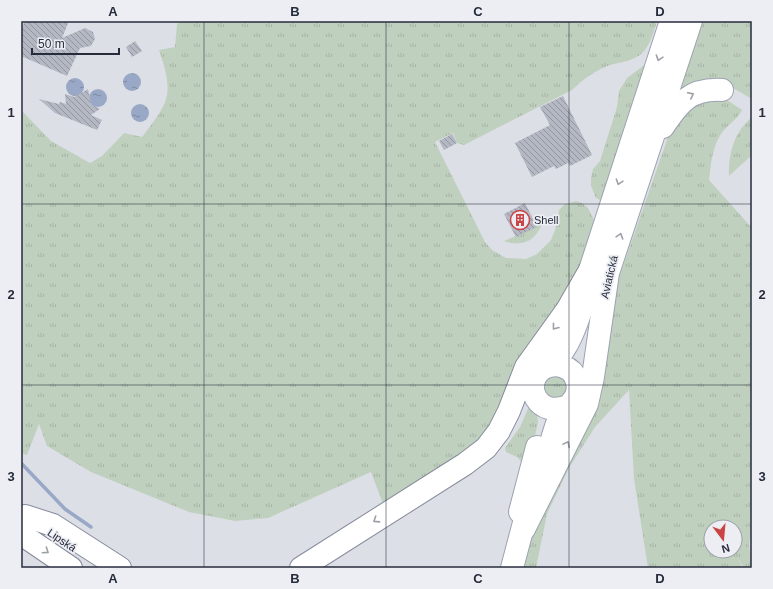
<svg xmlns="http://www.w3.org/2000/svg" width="773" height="589" font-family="Helvetica,sans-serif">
<defs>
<pattern id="grass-tufts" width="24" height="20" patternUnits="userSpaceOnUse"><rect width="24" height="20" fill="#c0d0be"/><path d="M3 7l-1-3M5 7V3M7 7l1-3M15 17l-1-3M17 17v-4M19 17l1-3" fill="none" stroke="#a5b3a4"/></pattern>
<pattern id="water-ripples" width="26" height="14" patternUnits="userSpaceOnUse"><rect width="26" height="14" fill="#98a8c6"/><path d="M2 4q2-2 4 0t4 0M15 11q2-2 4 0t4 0" fill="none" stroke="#7c89a2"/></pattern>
<pattern id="building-back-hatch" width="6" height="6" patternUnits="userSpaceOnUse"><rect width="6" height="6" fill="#b4b8c3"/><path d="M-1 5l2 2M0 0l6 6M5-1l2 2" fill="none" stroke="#9296a0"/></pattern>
</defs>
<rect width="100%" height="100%" fill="#dddfe6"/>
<g fill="url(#grass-tufts)" fill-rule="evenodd">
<path d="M182,21H657C654,31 651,42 645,50C634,63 619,61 605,67C592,73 582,80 572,90L464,145L457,143L453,133L435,142L485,242L492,250L506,258L526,259L537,254L551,240L555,230L559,210L565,204L576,201L582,203L588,208L593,218L594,222L585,260L491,435L385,509L371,472L268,518L235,521L189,512L91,472L47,446L39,424L27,455L21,453V110L51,141L90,163L102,156L124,133L142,137C170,101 174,94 159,50L175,47L177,24Z"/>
<polygon points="699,21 752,21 752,99 731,87 674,103"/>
<polygon points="643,66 646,66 604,202 596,198 591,186 591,178 593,169 600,161 617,107 619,91 627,78"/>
<path d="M724,98L742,110C738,119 727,125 721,134C712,148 711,164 709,180L752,228V528L749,544L752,568H744L737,557L743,568H648L634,479L629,390L595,427L569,468L547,514L536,568H521L532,527L675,117L686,105ZM711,527H735V551H711Z"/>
<path d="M751,118L752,155L729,176C728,155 734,132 751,118Z"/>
<path d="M543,221C537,240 523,248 504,241L536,227V225Z"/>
<polygon points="565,375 569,392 557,399 548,397 543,389 545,379 547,376"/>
<polygon points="530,404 537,413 538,422 528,469 517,457 506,452 505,448 520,427"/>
</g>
<g fill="url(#water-ripples)">
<circle cx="132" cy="82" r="9"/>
<circle cx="75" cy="87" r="9"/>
<circle cx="98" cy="98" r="9"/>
<circle cx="140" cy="113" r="9"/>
</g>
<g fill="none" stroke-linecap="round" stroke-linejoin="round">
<polyline stroke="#98a8c6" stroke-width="3.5" points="21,463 65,509 91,527"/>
</g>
<g fill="url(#building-back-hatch)">
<polygon points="25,21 69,21 62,38 85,28 93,32 95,39 91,46 80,48 67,76 21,56 21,29"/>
<polygon points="135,41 142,51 132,57 126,47"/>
<polygon points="88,89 91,104 100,109 91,115 102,120 97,130 55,113 39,99 59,104 60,102 66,104 65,94 74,97"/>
<polygon points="563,96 592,155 570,166 568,163 556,169 554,166 532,177 515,143 550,125 540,107"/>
<polygon points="452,134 457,143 444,150 439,141"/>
<polygon points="525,203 537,227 516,237 504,214"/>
</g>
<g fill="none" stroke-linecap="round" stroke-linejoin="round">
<g stroke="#9ca2b2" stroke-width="24">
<g id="major">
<path d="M663,127C679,103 690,88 722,90"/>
<path d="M542,369C550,364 558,359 563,351C575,334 589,290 590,270L671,21"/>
<path d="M543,468C549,453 552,436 558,421C564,406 584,398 576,379C574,373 570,369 564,367C557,364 550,365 544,368C520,383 538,421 570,405"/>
<polyline points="520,512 537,447"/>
<polyline points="524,529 587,404 593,377 608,273 691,21"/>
<polyline points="512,568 526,515"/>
</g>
</g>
<g stroke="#858b9c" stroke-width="24">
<g id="highway">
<polyline points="25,516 53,525 120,568"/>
<polyline points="21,534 71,568"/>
<polyline points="301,568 465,464 486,448 499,431 509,411 526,367 567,310 590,270"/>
</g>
</g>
<use href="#major" stroke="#fff" stroke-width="22"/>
<use href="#highway" stroke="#fff" stroke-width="22"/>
</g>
<defs><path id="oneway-chevron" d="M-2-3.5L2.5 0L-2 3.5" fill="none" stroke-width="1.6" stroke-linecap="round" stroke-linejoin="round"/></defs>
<g stroke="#9ea0a7">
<use href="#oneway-chevron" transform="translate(659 58) rotate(108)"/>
<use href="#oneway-chevron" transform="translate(691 95) rotate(-27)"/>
<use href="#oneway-chevron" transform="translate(619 182) rotate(108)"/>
<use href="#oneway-chevron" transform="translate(620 236) rotate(-72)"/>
<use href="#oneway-chevron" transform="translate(555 327) rotate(128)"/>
<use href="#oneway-chevron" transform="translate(567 444) rotate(-62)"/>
<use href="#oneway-chevron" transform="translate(376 520) rotate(147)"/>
<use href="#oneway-chevron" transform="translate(46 551) rotate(34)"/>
</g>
<path fill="none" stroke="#272c3c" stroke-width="1" stroke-opacity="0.55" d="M204,21V568M386,21V568M569,21V568M21,204H752M21,385H752"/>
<defs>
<g id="building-ring" transform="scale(1)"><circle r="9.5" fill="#eceef4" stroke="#ca4345" stroke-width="1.5"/><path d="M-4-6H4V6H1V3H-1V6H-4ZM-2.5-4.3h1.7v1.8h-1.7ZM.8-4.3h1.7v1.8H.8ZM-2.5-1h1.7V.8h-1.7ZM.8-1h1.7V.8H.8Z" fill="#ca4345"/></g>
</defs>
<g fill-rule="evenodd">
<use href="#building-ring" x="520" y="220"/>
</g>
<g text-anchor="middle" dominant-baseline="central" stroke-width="3.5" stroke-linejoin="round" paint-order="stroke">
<g font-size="11" fill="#272c3c" stroke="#eceef4" text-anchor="start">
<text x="534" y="220">Shell</text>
</g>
<g font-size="11" fill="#272c3c" stroke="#eceef4">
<text transform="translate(609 277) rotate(-77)">Aviatická</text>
<text transform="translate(62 540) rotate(34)">Lipská</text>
</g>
</g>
<rect width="773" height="589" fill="none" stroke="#eceef4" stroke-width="44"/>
<g transform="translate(723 539) rotate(164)"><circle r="19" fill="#eceef4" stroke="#9da0aa"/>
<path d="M0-3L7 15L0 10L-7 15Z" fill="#ca4345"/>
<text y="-6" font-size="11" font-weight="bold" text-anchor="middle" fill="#272c3c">N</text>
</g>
<path d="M32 48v6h87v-6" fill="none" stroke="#272c3c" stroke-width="2"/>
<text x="38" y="48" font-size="12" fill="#272c3c" stroke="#eceef4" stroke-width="3" paint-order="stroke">50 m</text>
<rect x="22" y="22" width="729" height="545" fill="none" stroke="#272c3c" stroke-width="1.5"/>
<g font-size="13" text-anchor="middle" font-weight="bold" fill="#272c3c">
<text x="113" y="16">A</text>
<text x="295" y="16">B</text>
<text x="478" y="16">C</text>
<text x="660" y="16">D</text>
<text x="11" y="117">1</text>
<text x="762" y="117">1</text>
<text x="11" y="299">2</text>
<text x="762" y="299">2</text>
<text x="11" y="481">3</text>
<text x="762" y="481">3</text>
<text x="113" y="583">A</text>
<text x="295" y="583">B</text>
<text x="478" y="583">C</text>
<text x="660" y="583">D</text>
</g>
</svg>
